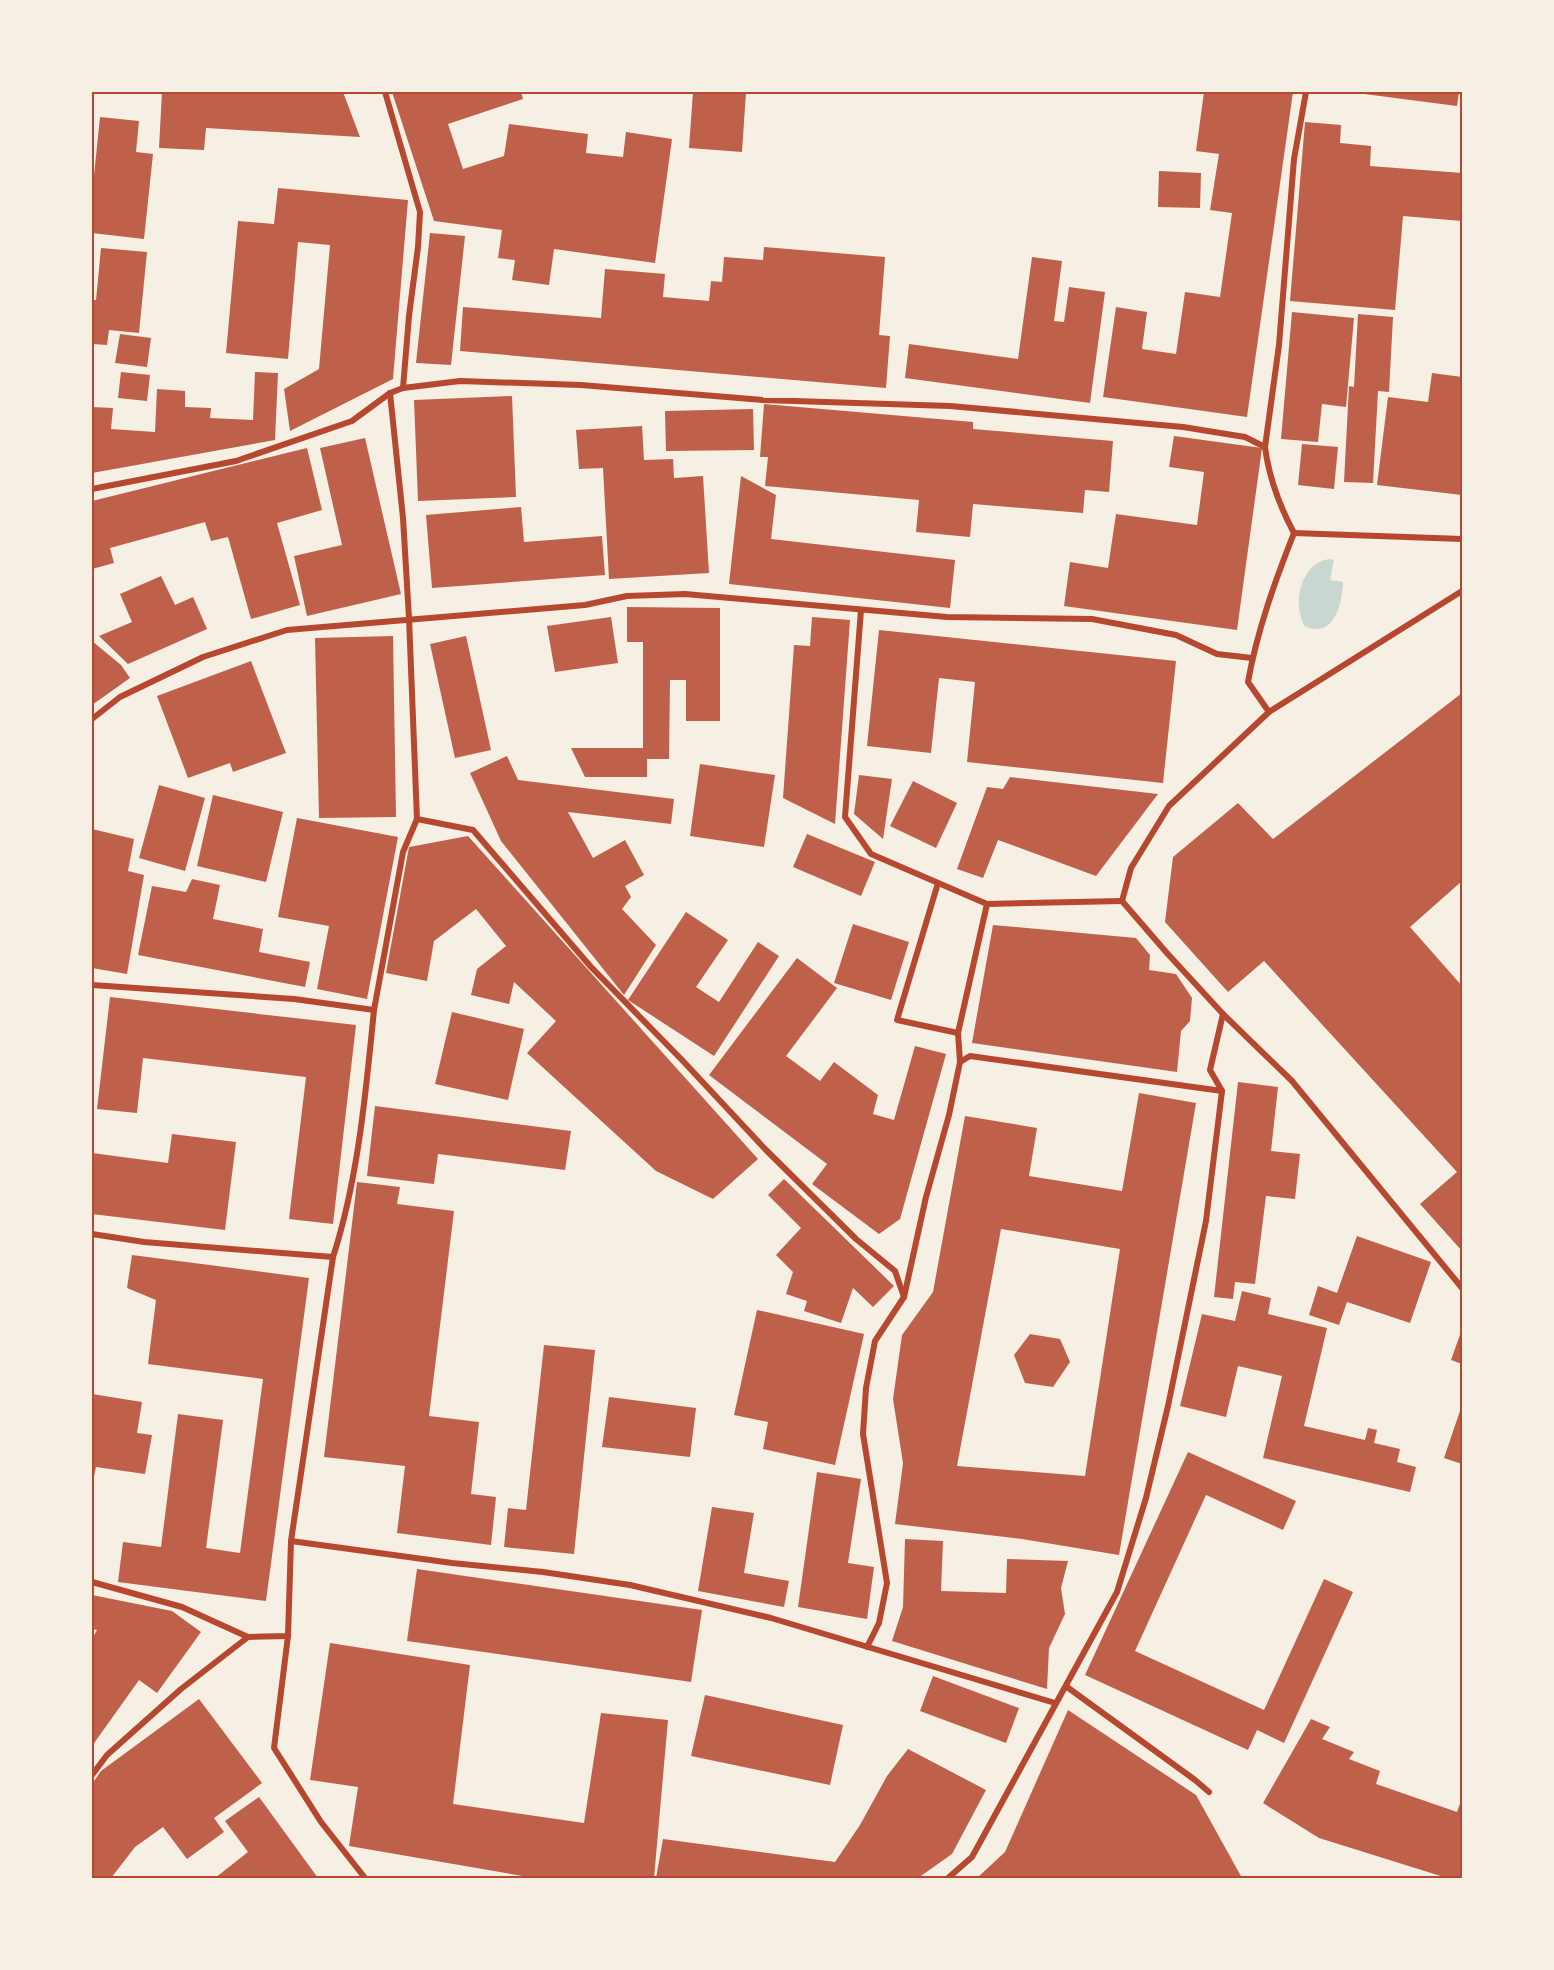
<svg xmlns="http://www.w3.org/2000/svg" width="1554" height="1970" font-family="'DM Sans',sans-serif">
<rect width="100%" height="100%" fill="#f6efe4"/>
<path fill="#c9d6d2" d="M1330,559L1334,560L1330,580L1343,582C1342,605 1334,639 1304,626C1302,620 1299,613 1299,607C1297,587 1308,561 1330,559Z"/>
<g fill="#bf614a" fill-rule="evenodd">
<polygon points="162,92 343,92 360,137 206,128 204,150 159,148"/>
<polygon points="392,92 473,92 474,94 482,92 521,92 523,99 448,124 463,169 504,156 509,124 588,134 586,153 623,157 626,132 672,139 655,263 554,249 549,285 512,280 515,260 498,258 502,230 434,221"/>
<polygon points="693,92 746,92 742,152 689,148"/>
<polygon points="1204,92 1293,92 1247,417 1103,397 1116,307 1147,312 1142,349 1176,354 1185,292 1220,297 1232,213 1210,210 1219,154 1196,151"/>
<polygon points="1349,92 1459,92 1457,106"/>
<polygon points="100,117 139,121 136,152 153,154 144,239 92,233 92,195"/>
<polygon points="1305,122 1341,125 1340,143 1371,146 1370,166 1462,173 1462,221 1403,216 1395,310 1290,301"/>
<polygon points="1159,171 1201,173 1200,208 1158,207"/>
<polygon points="278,188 408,200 393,379 290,431 284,389 319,369 330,245 298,242 288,359 226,353 238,221 274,224"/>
<polygon points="430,233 465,236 451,365 416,363"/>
<polygon points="764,247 885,257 879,335 890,336 886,388 460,351 463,307 601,318 605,269 665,274 663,297 709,301 711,281 722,282 724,257 763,260"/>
<polygon points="101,248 147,252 139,333 109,330 107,345 92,344 92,300 96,300"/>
<polygon points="1032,257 1062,261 1054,321 1064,322 1069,287 1105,292 1090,403 905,378 909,344 1018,359"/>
<polygon points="1292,312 1354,318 1346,407 1322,404 1318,442 1281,439"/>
<polygon points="1358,314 1393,317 1389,392 1378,391 1373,483 1344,482 1349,386 1354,387"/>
<polygon points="120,334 151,338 147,367 115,363"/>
<polygon points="121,372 150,375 147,401 118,398"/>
<polygon points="255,372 278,373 275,440 92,473 92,407 113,408 111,429 155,432 157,389 185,391 185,407 211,408 210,418 253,420"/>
<polygon points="1432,373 1462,377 1462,495 1377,485 1388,397 1428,402"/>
<polygon points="512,396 516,497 418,501 414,400"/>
<polygon points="764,404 973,422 973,429 1113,441 1109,492 1085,490 1083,513 973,504 970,537 916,532 919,500 765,486 768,457 760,457"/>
<polygon points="753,409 754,450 666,451 665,411"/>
<polygon points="642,426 644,460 673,459 674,478 703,476 709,573 609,579 603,468 579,469 576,430"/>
<polygon points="1174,436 1262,448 1237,630 1064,606 1070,562 1108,568 1116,514 1197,525 1204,472 1169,467"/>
<polygon points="365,438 401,594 307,616 294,556 342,545 320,448"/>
<polygon points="1302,444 1338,447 1334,489 1298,485"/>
<polygon points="307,448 322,510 277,523 300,605 251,619 228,537 211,541 205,522 110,548 114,563 92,569 92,501"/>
<polygon points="741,476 776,495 771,539 955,560 950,608 729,584"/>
<polygon points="521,507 524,542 602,536 605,575 432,588 426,515"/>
<polygon points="161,576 175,605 193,597 207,629 128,664 99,636 132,622 120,594"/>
<polygon points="627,607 720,608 720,721 686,721 686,680 670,680 669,759 647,759 647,777 585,777 571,748 643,748 643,642 627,642"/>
<polygon points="611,617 618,663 555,672 547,626"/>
<polygon points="812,617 850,620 835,824 783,798 794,645 810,646"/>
<polygon points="879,630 1176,661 1163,783 967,762 975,682 939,678 931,753 867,746"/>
<polygon points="393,636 396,817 319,818 315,638"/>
<polygon points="466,636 491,750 455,758 430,644"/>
<polygon points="92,641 121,665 130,678 92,705"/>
<polygon points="251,661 286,753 233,772 230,763 188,778 157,696"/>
<polygon points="1462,693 1462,881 1410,927 1462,986 1462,1251 1420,1204 1457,1172 1264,961 1228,992 1165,922 1173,857 1238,803 1273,839"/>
<polygon points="507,756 518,780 674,799 671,824 568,812 593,858 625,840 644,875 625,886 631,897 622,909 656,945 624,995 501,841 470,773"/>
<polygon points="700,764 775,775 764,847 690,836"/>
<polygon points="859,775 892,779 883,839 854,814"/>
<polygon points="1010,777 1158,794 1096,876 998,840 983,878 957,869 987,787 1003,789"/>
<polygon points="913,781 957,803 936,848 890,826"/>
<polygon points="159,785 205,798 185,871 139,858"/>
<polygon points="213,795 283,812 266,882 197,866"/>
<polygon points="297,818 398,837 367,999 317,989 329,926 278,917"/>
<polygon points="92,829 134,839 128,871 144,875 127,974 92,968"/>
<polygon points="807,834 875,862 861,896 793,867"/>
<polygon points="468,836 758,1159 713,1199 656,1171 527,1053 556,1021 514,982 509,1004 471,995 477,969 506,946 476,909 434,941 427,981 386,973 409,847"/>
<polygon points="192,879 220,885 213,919 263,929 259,952 310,962 305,987 138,955 152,886 186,892"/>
<polygon points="686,912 728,940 696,987 719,1002 758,942 779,956 714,1056 628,1000"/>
<polygon points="853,924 909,942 891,1000 834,983"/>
<polygon points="993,925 1136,938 1150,955 1149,970 1176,974 1192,998 1190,1021 1181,1031 1177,1072 972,1043"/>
<polygon points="797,958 837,988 786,1056 820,1081 834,1062 878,1095 873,1114 894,1120 915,1046 946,1054 900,1219 879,1234 812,1184 827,1164 709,1075"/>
<polygon points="110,997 356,1025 333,1224 289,1219 306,1077 143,1058 137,1113 97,1109"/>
<polygon points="452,1012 524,1029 508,1100 435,1084"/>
<polygon points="1238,1082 1278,1087 1271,1151 1300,1154 1295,1199 1266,1196 1255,1284 1235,1282 1233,1299 1214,1297"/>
<path d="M1139,1093L1196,1103L1119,1555L1022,1539L895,1524L903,1463L893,1399L902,1335L933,1292L965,1116L1037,1128L1029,1176L1122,1191ZM1001,1229L1120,1249L1085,1476L957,1466Z"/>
<polygon points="375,1106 571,1131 565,1170 438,1154 434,1184 367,1176"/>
<polygon points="172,1134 236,1142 225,1230 92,1214 92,1153 168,1163"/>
<polygon points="784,1179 894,1286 873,1307 853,1288 841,1323 804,1311 807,1301 786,1294 793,1272 776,1255 801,1228 768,1195"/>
<polygon points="357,1182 400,1187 397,1204 454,1211 429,1416 479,1422 471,1494 496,1497 491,1545 397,1533 405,1466 324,1457"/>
<polygon points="1357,1236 1431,1262 1410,1323 1347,1302 1339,1325 1309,1315 1318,1286 1337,1293"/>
<polygon points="132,1255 309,1278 266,1601 118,1582 123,1542 161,1547 178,1414 223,1420 206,1548 240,1553 263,1379 148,1364 156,1300 127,1288"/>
<polygon points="1242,1291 1271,1298 1268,1314 1327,1328 1304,1426 1365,1440 1368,1428 1377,1430 1374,1443 1400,1449 1397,1462 1416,1467 1410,1492 1263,1458 1282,1376 1238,1366 1226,1417 1180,1406 1202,1314 1235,1321"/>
<polygon points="757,1310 864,1334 835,1465 763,1449 768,1422 734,1415"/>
<polygon points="1462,1329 1462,1364 1451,1360"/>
<polygon points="1030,1334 1060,1339 1070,1362 1053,1387 1025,1383 1014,1355"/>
<polygon points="544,1345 595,1350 574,1554 504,1547 508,1508 526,1510"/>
<polygon points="92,1394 142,1402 137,1433 152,1435 145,1474 96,1467 92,1486"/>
<polygon points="609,1397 696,1408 690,1457 602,1447"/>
<polygon points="1462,1405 1462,1464 1444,1458"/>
<polygon points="1188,1452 1296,1501 1283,1530 1206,1495 1135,1651 1264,1710 1324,1579 1353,1592 1284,1743 1257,1730 1248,1750 1085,1675"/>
<polygon points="817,1472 861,1479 848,1563 874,1567 867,1619 798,1607"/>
<polygon points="712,1507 754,1513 744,1573 789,1581 784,1607 698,1591"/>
<polygon points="905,1539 943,1541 941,1591 1006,1593 1007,1559 1068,1561 1061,1588 1065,1614 1049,1648 1047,1689 892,1641 903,1607"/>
<polygon points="417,1569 702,1610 691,1682 407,1641"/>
<polygon points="92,1595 172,1611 201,1632 157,1693 139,1680 92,1746 92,1639 97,1630 92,1629"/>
<polygon points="330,1643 470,1665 453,1804 584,1823 601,1713 668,1720 654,1878 534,1878 349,1846 358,1787 310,1780"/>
<polygon points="933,1676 1019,1708 1006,1743 920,1711"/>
<polygon points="705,1695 843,1725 830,1785 691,1756"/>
<polygon points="199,1699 262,1783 214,1818 224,1832 187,1859 163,1827 135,1847 111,1878 92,1878 92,1784 101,1771"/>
<polygon points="1068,1710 1196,1795 1242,1878 977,1878 1005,1852"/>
<polygon points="1311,1719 1330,1727 1322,1739 1354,1752 1349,1759 1380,1771 1376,1784 1457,1812 1462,1798 1462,1878 1447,1878 1319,1838 1263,1803"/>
<polygon points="908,1749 986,1790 952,1854 918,1878 656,1878 663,1839 835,1862 860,1825 887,1776"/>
<polygon points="259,1797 318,1878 215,1878 248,1852 225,1821"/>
</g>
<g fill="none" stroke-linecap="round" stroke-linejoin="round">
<g stroke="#b5482f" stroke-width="6">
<polyline points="385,92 420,212 418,247 409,316 403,388"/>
<polyline points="390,393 403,518 409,618 417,819 473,830 591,967 682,1060 765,1149 856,1239 895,1271 904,1297"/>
<polyline points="1265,447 1279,345 1294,159 1306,92"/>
<path d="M92,489L236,461L352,421L390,393L403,388L460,381L581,385L763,400L950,406L1183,427L1245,437L1265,447C1269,479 1279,505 1294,533"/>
<polyline points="1294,533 1462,539"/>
<polyline points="861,610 845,817 871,854 987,904"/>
<path d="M1269,712L1248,682C1257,631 1275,581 1294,533"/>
<polyline points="92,719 120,697 203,657 287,630 585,605 627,596 685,594 947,617 1092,619 1176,635 1217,654 1252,658"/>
<polyline points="938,883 897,1020 958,1033"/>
<polyline points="1122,901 1131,868 1169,806 1269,712 1462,591"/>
<path d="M92,985L294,999L374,1010C366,1091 358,1180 333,1257L291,1541L288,1636L248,1637L181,1689L107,1755L92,1775"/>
<polyline points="374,1010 403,852 417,819"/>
<polyline points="1223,1014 1292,1081 1462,1288"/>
<polyline points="960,1062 970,1056 1222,1091"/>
<polyline points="92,1234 144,1242 333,1257"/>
<polyline points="291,1541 452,1563 543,1572 630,1585 771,1618 1055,1703"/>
<polyline points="92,1582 182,1607 248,1637"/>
<polyline points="288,1636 274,1748 321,1822 365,1878"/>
<polyline points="867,1647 879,1623 887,1583 863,1434 866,1388 875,1341 904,1297 926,1197 949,1115 960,1062 958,1033 987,904 1122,901"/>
<polyline points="1067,1687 1195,1780 1209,1792"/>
<polyline points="948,1878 972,1857 1117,1592 1146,1498 1168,1406 1206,1221 1222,1091 1210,1070 1223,1014 1166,952 1122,901"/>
</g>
</g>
<rect width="1554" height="1970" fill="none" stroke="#f6efe4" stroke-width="186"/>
<rect x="93" y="93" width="1368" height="1784" fill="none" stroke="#b5482f" stroke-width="2"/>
</svg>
